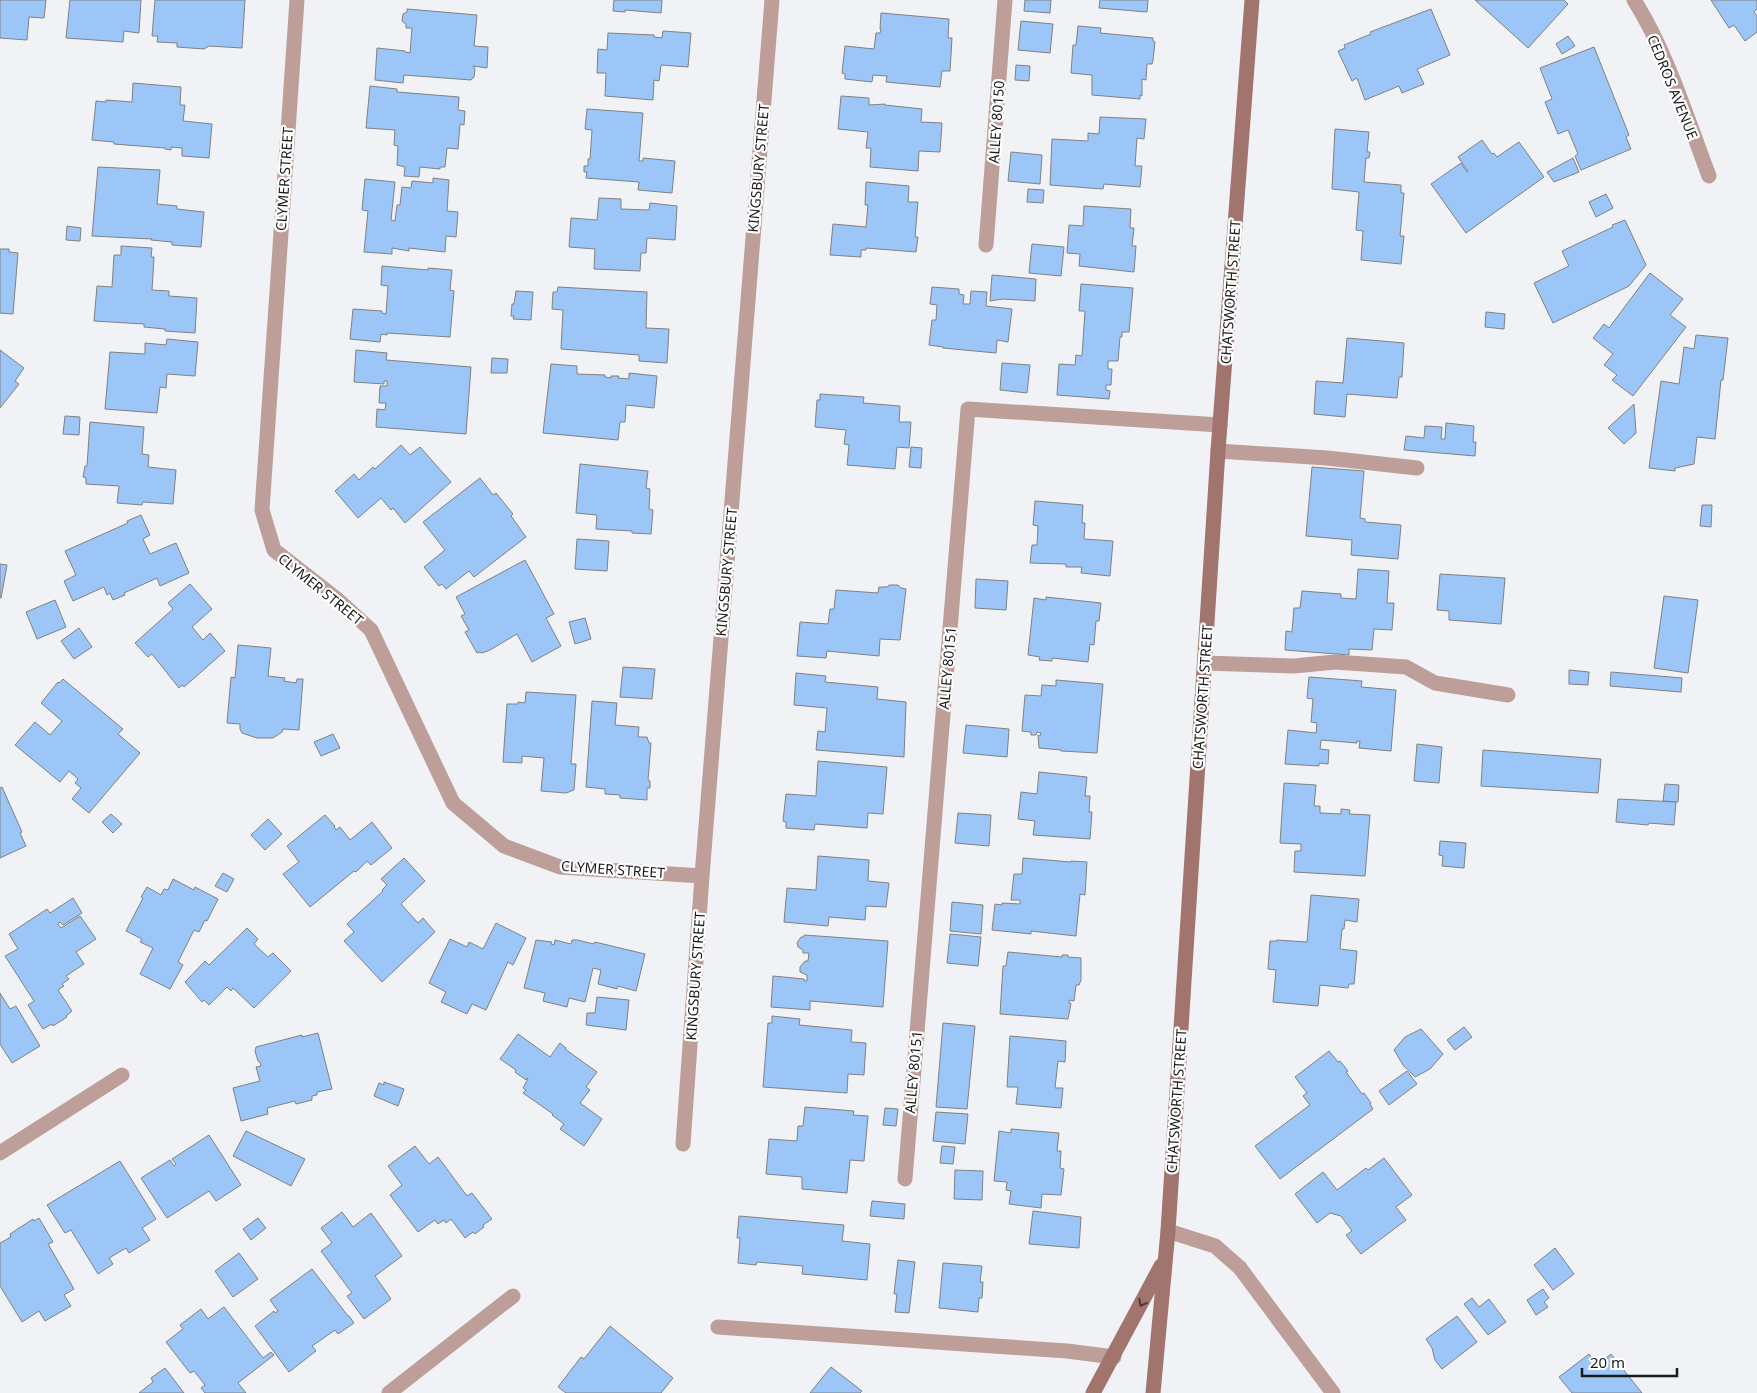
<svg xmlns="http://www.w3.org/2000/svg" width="1757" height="1393" font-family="'Noto Sans',sans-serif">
<rect width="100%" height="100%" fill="#f0f2f5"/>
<g fill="#9cc6f7" stroke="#7f8184">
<polygon points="0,0 46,0 44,18 29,17 27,40 0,38"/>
<polygon points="70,0 141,0 139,33 124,31 123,42 66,38"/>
<polygon points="155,0 245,0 242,48 209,46 204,49 177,47 177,43 157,42 158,36 152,36"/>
<polygon points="614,0 662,0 661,13 625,10 625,12 613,11"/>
<polygon points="1025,0 1051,0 1050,13 1024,11"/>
<polygon points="1100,0 1148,0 1147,12 1099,8"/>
<polygon points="1475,0 1564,0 1568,4 1528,48"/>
<polygon points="1711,0 1757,0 1757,9 1754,12 1757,16 1757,32 1745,41 1734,25 1729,28"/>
<polygon points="407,9 477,15 474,46 488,47 487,68 473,66 475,69 474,77 471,80 404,75 403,83 375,80 377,48 405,51 405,52 410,53 412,28 406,28 406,24 402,21 403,14 407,12"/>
<polygon points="1431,9 1450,55 1417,69 1424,84 1402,93 1399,86 1365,100 1357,78 1352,81 1338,51 1345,48 1344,45 1371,34 1370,32"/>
<polygon points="881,13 949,19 948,38 952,38 950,71 942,71 940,87 886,82 887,76 873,75 872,82 845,79 845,74 842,73 845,46 874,49 876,33 880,33 881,29 880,29"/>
<polygon points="1021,21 1053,24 1050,53 1018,50"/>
<polygon points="1078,26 1101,28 1100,33 1153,38 1153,41 1155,42 1153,60 1152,64 1147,64 1146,80 1142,79 1142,96 1140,95 1140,99 1092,95 1092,75 1071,73 1073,45 1076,45"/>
<polygon points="663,31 691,33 688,67 661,65 659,81 654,80 653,100 605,96 606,73 597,73 598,49 607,50 608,33 654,35 654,37 662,38"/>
<polygon points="1568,36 1575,46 1562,54 1556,44"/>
<polygon points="1594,47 1629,135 1626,137 1631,149 1581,170 1575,156 1578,154 1568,130 1558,134 1545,102 1552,99 1540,68"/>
<polygon points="1016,65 1030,66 1029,81 1015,80"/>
<polygon points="133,83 181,87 180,105 185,105 183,121 212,124 209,158 182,156 182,148 171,147 171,150 165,149 165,148 114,144 114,142 92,140 96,101 106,102 106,100 132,102"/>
<polygon points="370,86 397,89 397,92 459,97 458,110 465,111 464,125 460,124 458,149 447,148 445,167 440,167 440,169 420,167 419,177 404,176 405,167 397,165 398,146 394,145 395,130 366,128"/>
<polygon points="841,96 869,98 869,105 885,104 885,105 922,109 921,122 942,123 940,152 919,151 918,171 870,167 871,148 866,148 868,132 838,129"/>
<polygon points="587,109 643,113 639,161 643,161 643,158 675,161 672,193 638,190 639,182 586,178 587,172 584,172 584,166 588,166 588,159 590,159 592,130 585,129"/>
<polygon points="1100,117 1146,119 1144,139 1137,138 1135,166 1142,166 1140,187 1104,184 1103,189 1050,185 1052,139 1088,141 1088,133 1099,134"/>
<polygon points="1335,129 1369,132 1367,152 1370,152 1369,158 1366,158 1364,182 1401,185 1401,193 1404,193 1400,236 1404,236 1401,264 1361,260 1363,231 1356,230 1359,192 1332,189"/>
<polygon points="1482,140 1492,154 1494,153 1497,157 1519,142 1544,177 1466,233 1431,184 1461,163 1467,172 1468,171 1458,157"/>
<polygon points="1011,152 1042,155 1040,184 1008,181"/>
<polygon points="1573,158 1579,172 1554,182 1547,172"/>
<polygon points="98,167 160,170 157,204 177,206 177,209 204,212 201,247 172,245 172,242 151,240 152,239 92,236"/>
<polygon points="433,178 449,180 447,211 458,212 456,237 446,236 445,252 409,248 409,251 392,248 392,254 364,252 368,211 362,210 365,179 395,182 391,220 395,221 397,205 400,205 402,187 411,188 412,181 433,183"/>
<polygon points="866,182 909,186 908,202 918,202 915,237 918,237 916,252 866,248 866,250 861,250 861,257 830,255 833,224 866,227 868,205 865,205"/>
<polygon points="1028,189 1044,190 1043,203 1027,202"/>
<polygon points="1606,194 1613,208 1596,217 1589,202"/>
<polygon points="599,198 621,199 621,209 649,210 650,203 677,206 675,240 647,238 646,253 641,253 640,271 594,269 595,249 569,247 571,218 597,220"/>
<polygon points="1084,206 1131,209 1130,228 1134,228 1132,246 1136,246 1134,272 1079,266 1080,254 1067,253 1069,225 1083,226"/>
<polygon points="1625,220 1646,265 1629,286 1553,323 1534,283 1569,266 1562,251 1613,227 1612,225"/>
<polygon points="67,226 81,228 80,241 66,240"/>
<polygon points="1032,244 1064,247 1061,276 1029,273"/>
<polygon points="121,246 152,248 151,257 154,257 152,290 169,291 169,296 197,298 195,333 165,331 165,329 144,327 144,324 94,321 97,286 112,287 114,255 121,255"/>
<polygon points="0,249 9,249 9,252 18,253 13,314 0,313"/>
<polygon points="382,266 428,270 428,268 452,270 450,290 454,291 450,337 387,333 387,335 381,334 380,342 350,339 353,309 382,311 382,313 386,314 388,286 381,285"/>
<polygon points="1650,273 1683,299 1670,315 1686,327 1633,396 1612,380 1617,375 1604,365 1613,354 1593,338 1604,324 1609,328"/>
<polygon points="992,275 1036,279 1035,301 1003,299 990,301"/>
<polygon points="1081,284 1133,288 1129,332 1122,332 1122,337 1120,337 1118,361 1108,361 1108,369 1112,369 1111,385 1106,385 1106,390 1110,391 1109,399 1057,395 1059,364 1075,365 1076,355 1082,356 1085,311 1079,311"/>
<polygon points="558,287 647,292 646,328 669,329 667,363 639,361 639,355 561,349 563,310 552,309 553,292 557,292"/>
<polygon points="932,287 959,289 959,294 964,295 963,304 970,304 971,291 987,292 986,306 1012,309 1008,342 997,340 996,353 943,348 943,347 929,345 932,320 936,320 937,305 930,304"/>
<polygon points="516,291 533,292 531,320 513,319 514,316 511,316 512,304 514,304"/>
<polygon points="1486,312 1505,314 1504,329 1485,327"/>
<polygon points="1696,335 1728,338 1723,380 1721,380 1715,439 1697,437 1694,464 1675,468 1675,471 1649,468 1661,381 1679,384 1684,347 1694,349"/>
<polygon points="1347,338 1404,343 1402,377 1399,377 1397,398 1347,394 1345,417 1314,414 1316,381 1343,383"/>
<polygon points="167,339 198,342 195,376 167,374 166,388 160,387 157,413 105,409 110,352 145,354 145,343 166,345"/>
<polygon points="0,350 24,368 15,381 19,384 0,408"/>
<polygon points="356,350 387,353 386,360 471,367 466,434 376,427 377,409 385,410 386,403 379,403 380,386 387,386 387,381 384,381 384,384 354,382"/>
<polygon points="492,358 508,359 507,373 491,373"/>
<polygon points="1002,363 1030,365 1027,393 1000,390"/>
<polygon points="551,364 577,366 577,374 605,375 605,377 611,378 611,376 619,376 618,378 629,379 629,373 657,376 654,408 626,405 625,422 620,422 618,440 543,433"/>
<polygon points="820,394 864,397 863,403 900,406 899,422 911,422 909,448 897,447 895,469 847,465 849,445 844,444 846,430 815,427 817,400 820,400"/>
<polygon points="1634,404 1636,433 1624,444 1608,428"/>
<polygon points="65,416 80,417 79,435 63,434"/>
<polygon points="90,422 144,427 142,454 149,455 148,467 176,470 173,504 143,502 142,505 117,503 119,486 86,484 86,478 83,477 85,466 87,466"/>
<polygon points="1446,423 1474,426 1473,442 1476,442 1475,456 1404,450 1406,436 1424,438 1425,426 1442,427 1441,439 1445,439"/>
<polygon points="401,445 410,455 420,447 451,482 405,523 393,508 391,510 381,498 358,518 335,491 354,474 359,480 373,467 375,469"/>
<polygon points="911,447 922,448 921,468 909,467"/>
<polygon points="580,464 648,471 646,488 650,489 649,509 653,510 651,534 632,533 632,531 596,529 597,515 576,513"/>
<polygon points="1312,467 1364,471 1360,518 1365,519 1365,522 1401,525 1398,559 1351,555 1352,540 1306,536"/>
<polygon points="480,478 493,495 496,493 513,514 511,516 526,537 474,577 469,571 446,589 442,584 439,586 424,567 445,550 423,522"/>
<polygon points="1035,501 1083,505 1082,523 1085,523 1084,539 1113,541 1110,576 1081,573 1082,567 1066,567 1066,564 1030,563 1032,545 1037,545 1038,526 1033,525"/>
<polygon points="1702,505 1712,505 1711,527 1700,526"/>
<polygon points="141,515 150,535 143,539 150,554 176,543 189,573 160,586 157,578 124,593 125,595 113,600 110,593 107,595 104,587 73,601 64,581 76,575 65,551 128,523 127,521"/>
<polygon points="577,539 609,541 607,571 575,569"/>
<polygon points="525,560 554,614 546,618 561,646 532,662 517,634 490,650 482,653 480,652 477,653 465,632 469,630 461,616 465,614 456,597"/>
<polygon points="0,564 7,565 1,598 0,598"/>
<polygon points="1358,569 1389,571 1387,603 1394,603 1392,630 1374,629 1372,650 1349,649 1349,655 1285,650 1286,631 1292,632 1294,608 1300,608 1302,591 1341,594 1341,598 1356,599"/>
<polygon points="1440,574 1505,578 1501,624 1449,620 1449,611 1437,610"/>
<polygon points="976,579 1008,581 1006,610 975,608"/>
<polygon points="190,584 212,609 192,627 203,640 210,633 225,651 184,687 182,685 179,688 152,654 148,657 135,643 173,609 168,603"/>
<polygon points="889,585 898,585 901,588 906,589 900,640 880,639 879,656 827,651 826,658 797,656 800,622 828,624 830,609 834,609 836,590 878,593 879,587 887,587"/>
<polygon points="1664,596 1698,600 1688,673 1654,668"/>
<polygon points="1046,597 1101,603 1099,621 1096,621 1094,645 1090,644 1088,662 1052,658 1052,661 1039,660 1040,657 1028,655 1034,598 1046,600"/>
<polygon points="55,600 66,627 37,639 26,612"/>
<polygon points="585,618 591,639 575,644 569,622"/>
<polygon points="79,628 92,647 74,659 61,641"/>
<polygon points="238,645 271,648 268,676 285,678 284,681 296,683 297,679 303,679 299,730 283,729 282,732 273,738 257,738 242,733 240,729 240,724 227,723 231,677 235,678"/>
<polygon points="623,667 655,669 652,699 620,697"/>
<polygon points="1569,670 1589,672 1588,685 1569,684"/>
<polygon points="1611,672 1682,678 1681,692 1610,686"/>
<polygon points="796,673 826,676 825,682 878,687 877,699 906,702 904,757 816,750 818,731 825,732 827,708 794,705"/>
<polygon points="1309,677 1362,681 1361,687 1396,690 1391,751 1359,748 1360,741 1357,741 1357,743 1321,740 1320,749 1329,750 1328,764 1319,763 1319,766 1285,764 1288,730 1316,733 1317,723 1311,722 1313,699 1307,698"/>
<polygon points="63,679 123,729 118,734 140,753 89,813 72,799 81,788 75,783 78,779 69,771 60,782 15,745 35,722 50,735 62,721 41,703 58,682 59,683"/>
<polygon points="1056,680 1103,684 1097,753 1061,751 1061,750 1039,748 1038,735 1040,736 1041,733 1037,732 1036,735 1031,735 1031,732 1022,731 1025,695 1041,696 1042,685 1056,686"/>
<polygon points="526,692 576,695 571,764 576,764 574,790 566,793 541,791 544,758 522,756 522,763 503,762 507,704 518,704 518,702 525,703"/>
<polygon points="592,701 617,703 615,725 639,727 638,737 647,737 649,743 651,743 648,780 650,781 650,788 647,788 647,800 620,798 620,795 605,794 605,789 586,787"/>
<polygon points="966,725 1009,729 1007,757 963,753"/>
<polygon points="333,734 340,748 321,756 314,742"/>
<polygon points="1417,744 1442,747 1439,783 1414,781"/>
<polygon points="1483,750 1601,759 1598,793 1481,786"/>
<polygon points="818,761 887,767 883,814 868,813 867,828 815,824 814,830 786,828 786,822 783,821 786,794 816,796"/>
<polygon points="1039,772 1087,777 1085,796 1090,796 1089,812 1092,812 1090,839 1033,835 1035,821 1018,819 1021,792 1037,794"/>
<polygon points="1284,783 1316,785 1314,806 1320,806 1320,813 1341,814 1341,809 1350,810 1349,814 1370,815 1365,876 1294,872 1295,851 1301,851 1301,844 1280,843"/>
<polygon points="1665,784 1679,785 1678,802 1663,801"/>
<polygon points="2,787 22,832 20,833 26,846 0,858 0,788"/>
<polygon points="1618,799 1676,802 1674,825 1649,823 1648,825 1616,822"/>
<polygon points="958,813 991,815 989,846 955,843"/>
<polygon points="111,814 122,824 113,833 102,822"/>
<polygon points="325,815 335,826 334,827 336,830 340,827 350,840 372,822 392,848 371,865 367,861 356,872 354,871 310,907 283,874 299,862 287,846"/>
<polygon points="268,819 282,834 265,850 251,835"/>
<polygon points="1440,841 1466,843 1464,868 1442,866 1443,856 1439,855"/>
<polygon points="818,856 869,860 868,881 889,883 886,907 866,906 865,920 829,917 828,926 784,922 787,888 816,890"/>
<polygon points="404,858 425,881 401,904 418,923 423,918 435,932 382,982 344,941 354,932 347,924 383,891 382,890 387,885 381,879"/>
<polygon points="1023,858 1071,862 1071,861 1087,862 1085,895 1080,894 1076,936 1031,931 1031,934 992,930 995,904 1002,905 1002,903 1020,904 1020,900 1011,900 1014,874 1022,874"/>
<polygon points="223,873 234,879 227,892 215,886"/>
<polygon points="173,879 194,890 195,887 218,899 207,921 205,920 199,932 194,930 178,962 183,965 170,989 140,974 153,948 140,942 142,939 126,931 143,898 141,897 147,887 161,895 164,889 168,890"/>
<polygon points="1311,895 1359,899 1357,922 1345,920 1344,929 1342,929 1340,949 1357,951 1354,984 1349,984 1348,988 1320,985 1318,1006 1273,1002 1276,970 1268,969 1270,941 1277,941 1277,940 1307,942"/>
<polygon points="73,898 82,913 63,925 60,922 58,924 61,928 80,916 96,939 76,952 84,964 66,976 69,979 62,984 64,986 58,990 72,1011 66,1016 67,1017 53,1026 52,1024 43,1029 28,1005 34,1001 5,956 18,949 9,934 47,909 50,913"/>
<polygon points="952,902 983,905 981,934 950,931"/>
<polygon points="496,923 526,938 513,965 508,962 486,1010 472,1004 467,1014 441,1002 446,992 429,983 450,939 467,947 469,942 483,949"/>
<polygon points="247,928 258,939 254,944 268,957 273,953 291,971 254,1008 233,988 231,991 227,987 209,1005 204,1000 202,1002 185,982 205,961 209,965"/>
<polygon points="950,934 981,937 978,966 947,963"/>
<polygon points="804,935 888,941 883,1007 810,1001 810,1010 771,1007 773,976 804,979 804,981 807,981 807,975 800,972 800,967 805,961 808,961 809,953 803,953 803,950 798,947 797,943 801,937 804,937"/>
<polygon points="536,940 552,942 551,944 554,945 555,940 571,944 572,940 577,940 594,944 595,942 645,954 636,991 618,986 617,989 598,984 601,970 593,968 585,1002 569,998 567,1007 543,1001 545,993 524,988"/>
<polygon points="1008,952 1062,957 1062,955 1068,955 1068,957 1081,958 1081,980 1079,985 1076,985 1074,1001 1069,1000 1069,1003 1071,1003 1068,1019 1000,1014 1003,966 1006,966"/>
<polygon points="0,993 10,1009 16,1006 40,1046 12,1063 0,1044"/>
<polygon points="597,997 629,1000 626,1030 586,1025 587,1013 595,1013"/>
<polygon points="772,1016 800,1019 799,1025 852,1030 851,1042 866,1043 864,1075 848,1074 847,1093 763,1087 768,1023 772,1023"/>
<polygon points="943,1023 975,1026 967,1109 936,1107"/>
<polygon points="1464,1027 1472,1037 1455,1050 1447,1040"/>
<polygon points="1421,1029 1443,1054 1430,1069 1415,1077 1403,1065 1394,1050 1405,1037"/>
<polygon points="318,1033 332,1089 317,1092 317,1095 312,1096 312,1100 296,1104 295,1101 267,1108 268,1114 241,1121 233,1088 260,1081 256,1067 261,1066 260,1062 258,1061 255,1051 256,1047 302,1035 302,1037"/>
<polygon points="518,1034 550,1057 560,1043 566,1048 565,1049 597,1072 586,1087 590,1090 580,1103 602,1119 584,1146 560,1129 564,1124 552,1115 553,1114 523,1093 526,1090 523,1088 528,1079 527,1078 526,1080 515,1072 516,1070 500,1059"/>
<polygon points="1010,1036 1066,1041 1065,1062 1058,1061 1055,1088 1063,1088 1061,1108 1016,1104 1018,1087 1007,1087"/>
<polygon points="1329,1051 1338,1062 1340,1061 1348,1071 1346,1072 1362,1094 1364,1093 1371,1103 1370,1104 1373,1109 1280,1179 1255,1146 1310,1105 1303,1096 1307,1093 1295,1077"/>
<polygon points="1407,1071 1417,1084 1389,1105 1379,1091"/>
<polygon points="384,1082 404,1089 398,1106 374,1096 379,1083 384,1085"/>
<polygon points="805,1107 854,1111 853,1115 868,1116 864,1161 850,1160 847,1193 802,1189 802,1177 766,1174 769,1139 797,1141 798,1126 803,1126"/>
<polygon points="885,1108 898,1109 896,1126 883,1125"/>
<polygon points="936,1112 968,1114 965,1144 933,1141"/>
<polygon points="1011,1129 1059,1133 1057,1151 1061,1151 1060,1168 1064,1169 1061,1195 1042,1194 1041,1208 1009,1204 1011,1191 1006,1190 1007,1182 994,1181 999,1131 1011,1133"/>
<polygon points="246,1131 305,1159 291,1186 233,1156"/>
<polygon points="209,1135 241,1185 216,1201 209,1191 167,1218 141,1178 170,1160 174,1166 176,1164 172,1159"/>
<polygon points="415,1146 429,1164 438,1157 467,1196 472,1193 492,1219 483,1225 484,1227 475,1234 473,1232 465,1238 451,1219 446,1223 444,1220 438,1224 435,1220 418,1232 390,1195 402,1185 388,1166"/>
<polygon points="942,1146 955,1147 953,1164 940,1163"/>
<polygon points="1384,1158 1412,1195 1396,1207 1406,1220 1361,1254 1346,1235 1352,1231 1341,1216 1330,1213 1317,1223 1295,1194 1323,1172 1337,1190 1366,1168 1368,1170"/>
<polygon points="120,1161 156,1219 142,1228 150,1240 129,1253 126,1248 109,1258 113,1264 98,1274 71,1230 65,1233 47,1205"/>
<polygon points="955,1170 983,1171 982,1200 954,1199"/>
<polygon points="872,1201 905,1204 904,1219 870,1216"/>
<polygon points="1033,1211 1081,1217 1079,1248 1029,1244"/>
<polygon points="342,1212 353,1227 371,1213 402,1256 375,1276 391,1299 364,1319 347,1296 352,1293 321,1251 332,1243 321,1228"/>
<polygon points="739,1216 844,1225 842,1241 870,1244 867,1280 802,1274 803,1266 757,1262 756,1265 738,1263 740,1238 737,1238"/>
<polygon points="39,1218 53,1242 48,1244 74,1289 64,1295 71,1306 45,1321 39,1311 22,1322 0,1286 0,1243 11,1237 10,1234 33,1219 34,1221"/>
<polygon points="258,1218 266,1228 251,1240 243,1229"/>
<polygon points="1555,1248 1574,1274 1553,1290 1534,1265"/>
<polygon points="239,1253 258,1279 233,1297 215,1271"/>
<polygon points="898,1260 915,1262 909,1313 895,1312 897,1294 894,1294"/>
<polygon points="943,1263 982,1266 980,1282 983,1282 982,1298 979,1298 978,1312 939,1308"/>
<polygon points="312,1269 348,1316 349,1316 354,1323 338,1334 335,1330 312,1346 316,1351 289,1372 255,1326 274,1311 275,1313 278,1311 270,1300"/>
<polygon points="1543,1289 1549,1298 1544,1302 1548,1307 1536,1315 1527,1300"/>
<polygon points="1472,1298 1479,1307 1489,1299 1506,1322 1488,1335 1464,1304"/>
<polygon points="224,1307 263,1358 271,1352 274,1355 238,1383 246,1393 205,1393 201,1388 205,1385 194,1371 190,1373 166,1342 183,1329 180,1325 201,1309 208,1319"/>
<polygon points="1457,1316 1477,1342 1442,1369 1435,1360 1432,1348 1426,1339"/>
<polygon points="610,1326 673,1378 661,1393 566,1393 558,1387 581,1357 584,1359"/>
<polygon points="1589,1354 1598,1365 1611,1354 1642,1393 1572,1393 1559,1377"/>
<polygon points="831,1367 862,1391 860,1393 810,1393"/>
<polygon points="165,1368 184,1393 139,1393 153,1382 151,1378"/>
</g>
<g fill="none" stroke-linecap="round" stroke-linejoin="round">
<g stroke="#bd9e99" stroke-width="15">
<polyline points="986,245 1005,0"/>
<polyline points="1218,451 1327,458 1417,468"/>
<polyline points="1205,663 1294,666 1335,662 1406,667 1435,683 1508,695"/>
<polyline points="905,1179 968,409 1220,425"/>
<polyline points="718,1327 1067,1351 1114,1357"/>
</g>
<g stroke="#bd9e99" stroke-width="15">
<polyline points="297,0 262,510 274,550 338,600 371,630 453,803 504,846 560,867 702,876"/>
<path d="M1634,0C1667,52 1687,118 1709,176"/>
<polyline points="683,1144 702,876 772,0"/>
<polyline points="0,1153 122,1075"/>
<polyline points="1168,1231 1215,1246 1240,1268 1333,1393"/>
<polyline points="389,1393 513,1296"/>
</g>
<g stroke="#a1756e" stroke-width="15">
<polyline points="1093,1393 1161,1266"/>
<polyline points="1153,1393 1168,1231 1218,451 1252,0"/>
</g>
</g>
<defs><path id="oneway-chevron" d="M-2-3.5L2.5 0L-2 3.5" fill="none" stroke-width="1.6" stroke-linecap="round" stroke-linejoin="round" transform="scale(1.25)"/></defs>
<use stroke="#493a38" href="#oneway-chevron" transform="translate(1142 1303) rotate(118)"/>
<g text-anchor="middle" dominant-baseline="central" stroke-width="4.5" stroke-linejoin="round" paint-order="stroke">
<g font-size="14" fill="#191a1b" stroke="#fff">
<text transform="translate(1673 87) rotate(68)">CEDROS AVENUE</text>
<text transform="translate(996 122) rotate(-86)">ALLEY 80150</text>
<text transform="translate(758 168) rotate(-85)">KINGSBURY STREET</text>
<text transform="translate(284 179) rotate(-86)">CLYMER STREET</text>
<text transform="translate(1230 292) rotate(-86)">CHATSWORTH STREET</text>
<text transform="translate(726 572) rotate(-85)">KINGSBURY STREET</text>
<text transform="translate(321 589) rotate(39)">CLYMER STREET</text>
<text transform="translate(947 668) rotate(-85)">ALLEY 80151</text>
<text transform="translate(1202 697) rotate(-86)">CHATSWORTH STREET</text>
<text transform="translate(613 869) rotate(4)">CLYMER STREET</text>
<text transform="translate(695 976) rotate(-86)">KINGSBURY STREET</text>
<text transform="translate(913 1072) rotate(-85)">ALLEY 80151</text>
<text transform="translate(1176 1101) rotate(-86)">CHATSWORTH STREET</text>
</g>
</g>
<path d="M1582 1368v8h95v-8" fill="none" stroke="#191a1b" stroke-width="2.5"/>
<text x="1590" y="1368" font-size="15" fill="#191a1b" stroke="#ffffff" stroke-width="4" paint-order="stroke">20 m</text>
</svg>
